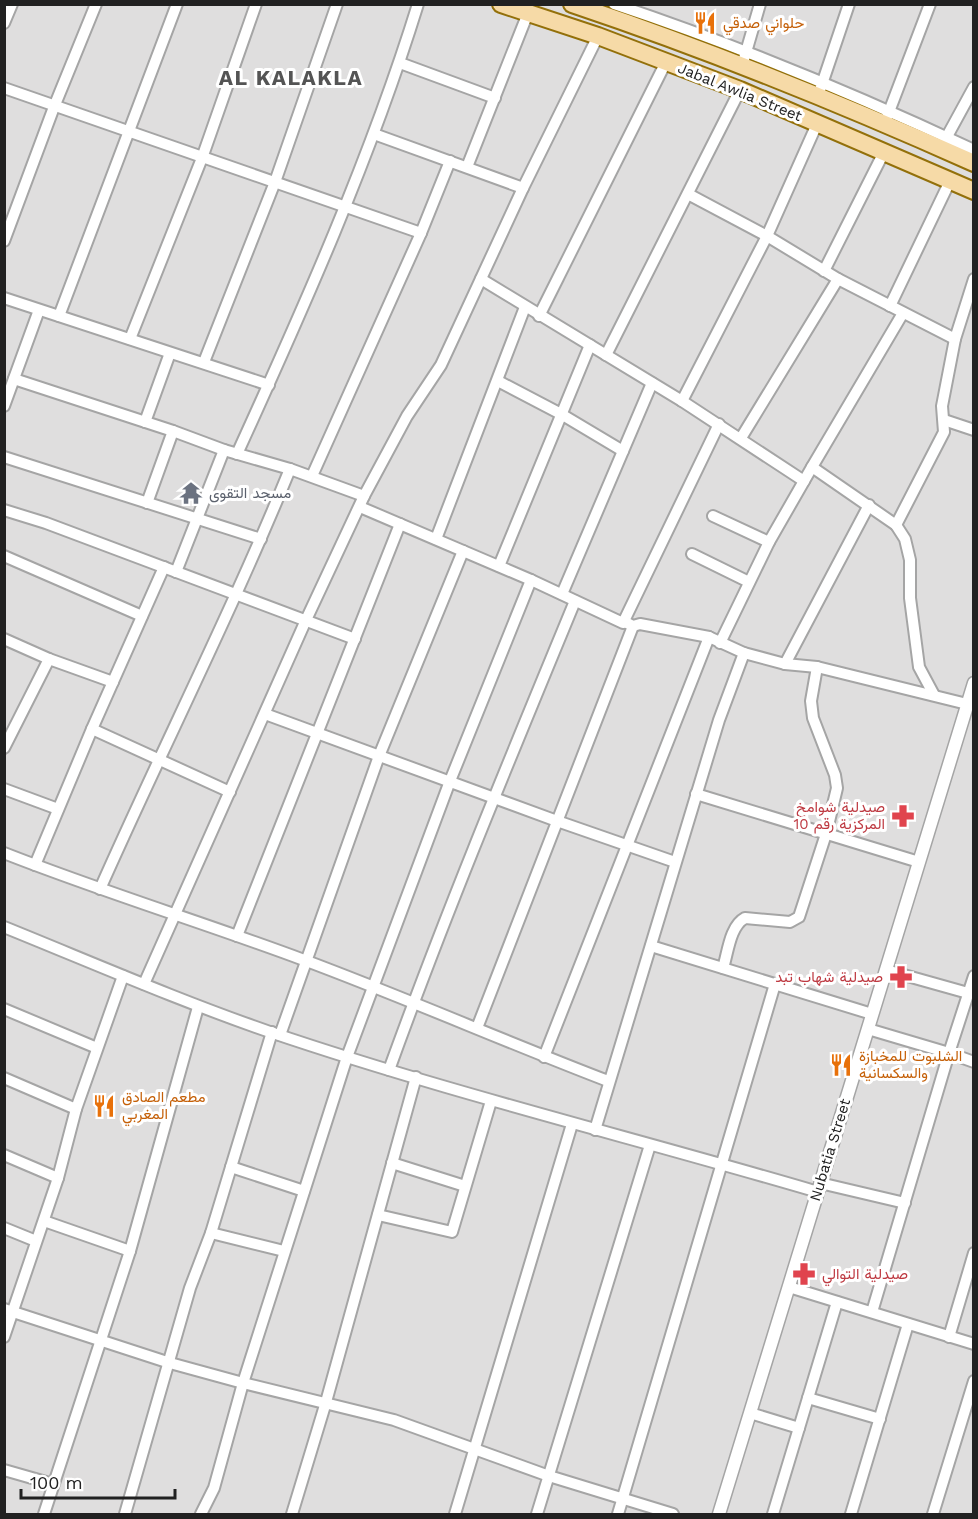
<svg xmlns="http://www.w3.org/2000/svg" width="978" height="1519" font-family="'Work Sans',Vazirmatn,sans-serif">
<rect width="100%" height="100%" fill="#f0eee8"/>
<rect fill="#dfdede" x="5" y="5" width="968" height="1509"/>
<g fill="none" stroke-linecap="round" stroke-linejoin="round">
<g stroke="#a5a5a5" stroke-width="14">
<g id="minor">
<path d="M614,4C737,45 857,95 974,150"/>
<polyline points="4,23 12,4"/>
<polyline points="744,59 760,4"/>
<polyline points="400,63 495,98"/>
<polyline points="4,88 421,233"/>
<polyline points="820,90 849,4"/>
<polyline points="887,117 930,4"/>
<polyline points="374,134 523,188"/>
<polyline points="944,142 974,87"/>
<polyline points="467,167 528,13"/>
<polyline points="688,194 767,236 838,279 955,339"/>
<polyline points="4,241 54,107 96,4"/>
<polyline points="824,271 884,152"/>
<polyline points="481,279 682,401 804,481"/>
<polyline points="4,298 269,385"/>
<polyline points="890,306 950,181"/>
<polyline points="59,316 177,4"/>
<polyline points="539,316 666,62"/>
<polyline points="130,339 202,158 256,4"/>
<polyline points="606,355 740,90"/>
<polyline points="204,362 275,182 337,4"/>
<polyline points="14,379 173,431 224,450 290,469 364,496"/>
<polyline points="498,381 561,414 623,451"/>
<polyline points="682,401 767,236 817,124"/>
<polyline points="4,406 39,310"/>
<polyline points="944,420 974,430"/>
<polyline points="145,422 170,353"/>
<polyline points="741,438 838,279"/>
<path d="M237,454C304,307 370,159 418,4"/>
<polyline points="4,457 261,539"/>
<polyline points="812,467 896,525 905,539 910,560 910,598 919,667 934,695"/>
<polyline points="312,476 421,233 450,161"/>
<polyline points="147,503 173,431"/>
<polyline points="360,507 531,580 623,623 719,424"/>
<polyline points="4,510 46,523 355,639"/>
<polyline points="713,516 769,542"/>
<polyline points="896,525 944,432 942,406 955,339 974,279"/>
<polyline points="436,539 525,307"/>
<polyline points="692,554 749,582"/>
<polyline points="4,556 142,616"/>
<polyline points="499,566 590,345"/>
<polyline points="176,572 224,450"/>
<polyline points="562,594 652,383"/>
<polyline points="627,623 633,626 640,624 709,637 744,653 785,664 817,667 967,704"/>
<polyline points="4,639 49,659 113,682"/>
<polyline points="720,643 769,542 812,467 903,313"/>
<polyline points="785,664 869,505"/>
<polyline points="265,714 557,821 675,862"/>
<polyline points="92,729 230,792"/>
<polyline points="4,748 49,659"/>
<polyline points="4,789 58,809"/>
<polyline points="696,794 919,862"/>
<path d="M4,853C103,892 205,923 304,960C406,998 506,1042 608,1081"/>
<polyline points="35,865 92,729 164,567"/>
<path d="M100,889C162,749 232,611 290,469"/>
<path d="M4,927C93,963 180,1001 270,1032C450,1093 635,1138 818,1192"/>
<polyline points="237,936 400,524"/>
<polyline points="651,946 872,1014"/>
<path d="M723,968C728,952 730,926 745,918L790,922L799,917L826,834L837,788L835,775L813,718L811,701L817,667"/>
<polyline points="886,970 968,993"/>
<polyline points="144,984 306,620 364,496 407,416 441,365 523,188 598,36"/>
<polyline points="4,1009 97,1048"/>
<polyline points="477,1028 633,626"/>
<polyline points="868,1029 949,1053 974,1062"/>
<polyline points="280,1035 379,756 463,551"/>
<polyline points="544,1057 709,637"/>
<path d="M389,1070C446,912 511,756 575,601"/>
<polyline points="4,1078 76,1109"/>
<polyline points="595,1130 719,720 744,653"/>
<polyline points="4,1155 58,1178"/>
<polyline points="392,1163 465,1186"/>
<polyline points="231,1167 304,1191"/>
<polyline points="820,1183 905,1203"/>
<polyline points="378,1215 452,1232 491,1101"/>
<polyline points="44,1221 130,1251"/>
<polyline points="4,1228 36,1241"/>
<polyline points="211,1233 284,1251"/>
<polyline points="789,1287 974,1344"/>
<polyline points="4,1309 170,1363 243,1383 394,1420 549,1476 673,1514"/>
<polyline points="872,1312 949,1053 974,976"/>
<polyline points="4,1337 58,1178 76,1109 123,976"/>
<polyline points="949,1337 974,1253"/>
<polyline points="808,1398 880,1419"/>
<polyline points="750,1413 799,1428"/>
<polyline points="4,1470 53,1484"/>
<polyline points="44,1514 130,1251 198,1007"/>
<polyline points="125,1514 190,1288 211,1233 272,1032"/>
<polyline points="201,1514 214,1488 243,1383 347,1057 450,781 531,580"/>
<polyline points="292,1514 326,1402 416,1077"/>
<polyline points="455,1514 572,1124"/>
<polyline points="537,1514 650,1145"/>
<polyline points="618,1514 775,984"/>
<polyline points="773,1514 837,1302"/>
<polyline points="851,1514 908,1324"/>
<polyline points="933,1514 974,1381"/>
</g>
</g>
<g stroke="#a5a5a5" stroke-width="15">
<polyline id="tertiary" points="719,1514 974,683"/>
</g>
<g stroke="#93700a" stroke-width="20">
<g id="primary">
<polyline points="501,4 598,36 740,90 974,191"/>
<path d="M572,4C709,50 842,104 974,163"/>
</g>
</g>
<use href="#minor" stroke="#fff" stroke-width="10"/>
<use href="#tertiary" stroke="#fff" stroke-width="12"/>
<use href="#primary" stroke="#f6daa7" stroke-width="16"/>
</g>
<defs>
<g id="restaurant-bare" transform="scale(1.8)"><path d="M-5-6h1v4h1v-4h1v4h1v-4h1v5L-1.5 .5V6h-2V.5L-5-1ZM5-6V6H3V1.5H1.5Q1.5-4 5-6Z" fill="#e8710a" stroke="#fff" stroke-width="2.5" paint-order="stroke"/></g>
<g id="temple-bare" transform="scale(1.8)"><path d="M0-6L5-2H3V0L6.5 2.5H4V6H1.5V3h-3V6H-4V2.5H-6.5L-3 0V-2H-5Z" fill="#6b7280" stroke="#fff" stroke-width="2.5" paint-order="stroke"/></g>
<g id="pharmacy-bare" transform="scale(1.8)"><path d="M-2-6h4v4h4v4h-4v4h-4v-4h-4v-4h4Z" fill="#e0444e" stroke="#fff" stroke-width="2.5" paint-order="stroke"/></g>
</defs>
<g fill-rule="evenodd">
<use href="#restaurant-bare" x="705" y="23"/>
<use href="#temple-bare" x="191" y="493"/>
<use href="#pharmacy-bare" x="903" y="816"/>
<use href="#pharmacy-bare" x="901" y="977"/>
<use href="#restaurant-bare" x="841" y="1065"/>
<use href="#restaurant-bare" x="104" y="1106"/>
<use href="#pharmacy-bare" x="804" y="1274"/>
</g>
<g text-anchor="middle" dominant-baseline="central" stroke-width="6" stroke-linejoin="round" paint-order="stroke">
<g font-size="15" fill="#c56008" stroke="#fff" text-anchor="start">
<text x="723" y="23">حلواني صدقي</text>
<text x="859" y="1056">الشلبوت للمخبازة<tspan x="859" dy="17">والسكسانية</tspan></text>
<text x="122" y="1097">مطعم الصادق<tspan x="122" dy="17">المغربي</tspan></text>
</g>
<g font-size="15" fill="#212121" stroke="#fff">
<text transform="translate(740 92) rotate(22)">Jabal Awlia Street</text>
<text transform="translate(830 1150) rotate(-73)">Nubatia Street</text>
</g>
<g font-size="15" fill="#5b616d" stroke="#fff" text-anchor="start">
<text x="209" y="493">مسجد التقوى</text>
</g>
<g font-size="15" fill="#be3a42" stroke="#fff" text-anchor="end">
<text x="885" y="807">صيدلية شوامخ<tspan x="885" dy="17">المركزية رقم 10</tspan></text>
<text x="883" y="977">صيدلية شهاب تبد</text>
<text x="822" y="1274" text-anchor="start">صيدلية التوالي</text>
</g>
<g font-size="21" font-weight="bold" letter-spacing="1.5" fill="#545454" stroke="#fff">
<text x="291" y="77">AL KALAKLA</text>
</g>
</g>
<rect width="978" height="1519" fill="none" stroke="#212121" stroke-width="12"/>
<path d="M21 1489v9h154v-9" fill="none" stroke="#212121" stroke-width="3"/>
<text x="30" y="1489" font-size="18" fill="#212121" stroke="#ffffff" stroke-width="4.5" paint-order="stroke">100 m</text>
</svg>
